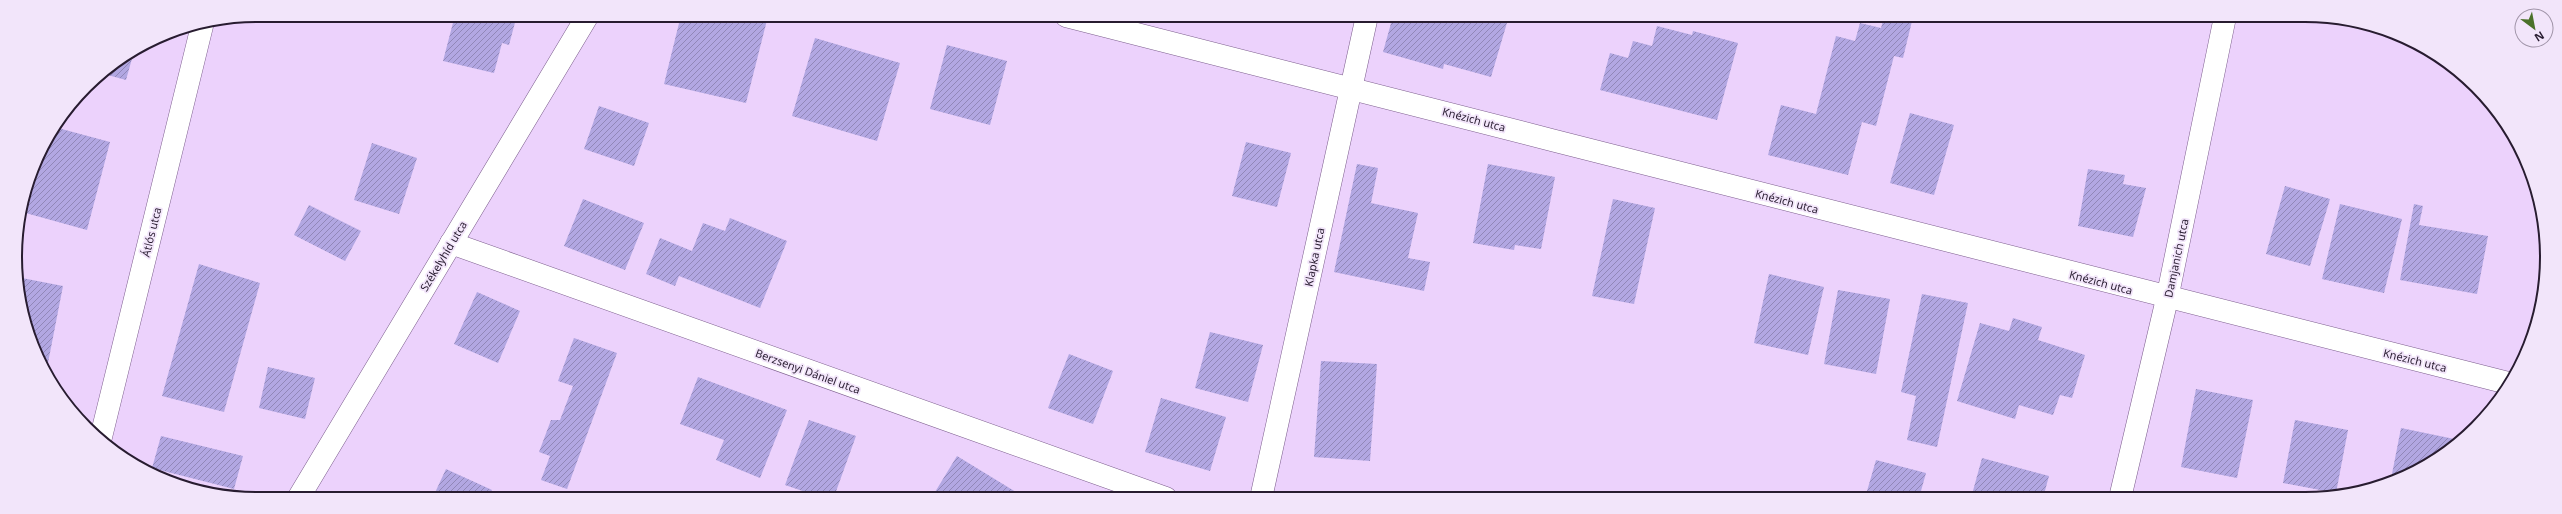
<svg xmlns="http://www.w3.org/2000/svg" width="2562" height="514" font-family="'Noto Sans',sans-serif">
<defs>
<pattern id="building-hatch" width="6" height="6" patternUnits="userSpaceOnUse"><rect width="6" height="6" fill="#b2a7e2"/><path d="M-1 1l2-2M0 6l6-6M5 7l2-2" fill="none" stroke="#9187b8"/></pattern>
</defs>
<rect width="100%" height="100%" fill="#ecd2fc"/>
<g fill="url(#building-hatch)">
<polygon points="455,15 517,15 509,45 502,43 494,73 443,61"/>
<polygon points="681,15 768,16 746,103 664,84"/>
<polygon points="1393,16 1509,16 1491,77 1444,64 1443,69 1383,52"/>
<polygon points="1884,17 1913,17 1903,58 1894,56 1876,126 1862,122 1848,175 1768,155 1781,105 1816,114 1836,36 1855,41 1860,23 1881,28"/>
<polygon points="1657,26 1692,35 1693,31 1738,43 1717,120 1600,90 1610,53 1628,58 1633,41 1652,46"/>
<polygon points="815,38 900,63 877,141 792,116"/>
<polygon points="947,45 1007,61 990,125 930,109"/>
<polygon points="133,55 126,80 104,74"/>
<polygon points="599,106 649,123 634,166 584,149"/>
<polygon points="1910,113 1954,125 1934,195 1890,183"/>
<polygon points="58,128 110,142 87,230 22,212 32,170 37,171 43,150"/>
<polygon points="1246,142 1291,153 1277,207 1232,196"/>
<polygon points="372,143 417,158 399,214 354,200"/>
<polygon points="1357,164 1378,168 1371,203 1418,213 1408,258 1430,262 1424,291 1334,272"/>
<polygon points="1488,164 1555,177 1541,249 1515,245 1514,250 1473,243"/>
<polygon points="2088,169 2125,175 2123,184 2146,188 2133,237 2078,226"/>
<polygon points="2285,186 2330,199 2310,266 2266,254"/>
<polygon points="583,199 644,223 625,270 564,246"/>
<polygon points="1613,199 1655,208 1634,304 1592,296"/>
<polygon points="2340,204 2402,219 2384,293 2322,279"/>
<polygon points="2414,204 2423,206 2419,225 2488,236 2477,294 2400,280"/>
<polygon points="309,205 361,231 345,261 294,235"/>
<polygon points="730,218 787,241 760,308 679,276 675,286 646,274 660,238 692,251 703,223 725,231"/>
<polygon points="199,264 260,283 224,412 162,396"/>
<polygon points="1769,274 1824,287 1808,355 1754,343"/>
<polygon points="22,278 63,286 47,368 28,335"/>
<polygon points="1838,290 1890,299 1876,374 1824,364"/>
<polygon points="477,292 520,311 498,363 454,344"/>
<polygon points="1922,294 1968,303 1937,447 1907,440 1916,396 1901,392"/>
<polygon points="2013,318 2042,327 2038,340 2085,355 2072,398 2060,395 2053,415 2019,405 2015,419 1957,401 1980,323 2009,331"/>
<polygon points="1210,332 1263,345 1248,402 1195,388"/>
<polygon points="574,338 617,353 567,489 541,480 550,456 539,452 551,420 560,420 573,386 558,381"/>
<polygon points="1069,354 1113,371 1093,424 1048,408"/>
<polygon points="1321,361 1377,364 1370,461 1314,457"/>
<polygon points="268,367 315,378 305,419 259,408"/>
<polygon points="698,377 787,410 760,478 716,460 724,440 680,424"/>
<polygon points="2196,389 2253,400 2237,478 2181,467"/>
<polygon points="1161,398 1226,417 1210,471 1145,452"/>
<polygon points="809,420 856,436 834,497 820,497 785,485"/>
<polygon points="2295,420 2348,430 2336,493 2283,483"/>
<polygon points="2401,428 2459,440 2397,481 2391,479"/>
<polygon points="161,436 243,456 234,489 152,468"/>
<polygon points="957,456 1026,498 932,497"/>
<polygon points="1982,458 2049,476 2043,498 1971,498"/>
<polygon points="1876,460 1926,473 1919,498 1865,498"/>
<polygon points="446,469 492,490 489,497 433,497"/>
</g>
<g fill="none" stroke-linecap="round" stroke-linejoin="round">
<g stroke="#7c5e8d" stroke-width="23">
<g id="minor">
<path d="M1066,16C1547,137 2027,265 2508,383"/>
<polyline points="451,243 1166,498"/>
<polyline points="101,437 202,26"/>
<polyline points="299,497 588,15"/>
<polyline points="1261,498 1367,16"/>
<polyline points="2120,498 2167,299 2225,17"/>
</g>
</g>
<use href="#minor" stroke="#fff" stroke-width="22"/>
</g>
<g text-anchor="middle" dominant-baseline="central" stroke-width="3.5" stroke-linejoin="round" paint-order="stroke">
<g font-size="11" fill="#281c30" stroke="#f2e5fa">
<text transform="translate(1474 119) rotate(15)">Knézich utca</text>
<text transform="translate(1787 201) rotate(15)">Knézich utca</text>
<text transform="translate(151 232) rotate(-76)">Átlós utca</text>
<text transform="translate(443 256) rotate(-59)">Székelyhíd utca</text>
<text transform="translate(1314 257) rotate(-78)">Klapka utca</text>
<text transform="translate(2176 258) rotate(-78)">Damjanich utca</text>
<text transform="translate(2101 282) rotate(15)">Knézich utca</text>
<text transform="translate(2415 360) rotate(14)">Knézich utca</text>
<text transform="translate(808 371) rotate(20)">Berzsenyi Dániel utca</text>
</g>
</g>
<path d="M0 0H2562V514H0ZM257 22H2305A235 235 0 0 1 2540 257V257A235 235 0 0 1 2305 492H257A235 235 0 0 1 22 257V257A235 235 0 0 1 257 22Z" fill="#f2e5fa" fill-rule="evenodd"/>
<path fill="none" stroke="#281c30" stroke-width="2" d="M257 22H2305A235 235 0 0 1 2540 257V257A235 235 0 0 1 2305 492H257A235 235 0 0 1 22 257V257A235 235 0 0 1 257 22Z"/>
<g transform="translate(2534 28) rotate(148)"><circle r="19" fill="#f2e5fa" stroke="#a195a9"/>
<path d="M0-3L7 15L0 10L-7 15Z" fill="#4b712a"/>
<text y="-6" font-size="11" font-weight="bold" text-anchor="middle" fill="#281c30">N</text>
</g>
</svg>
